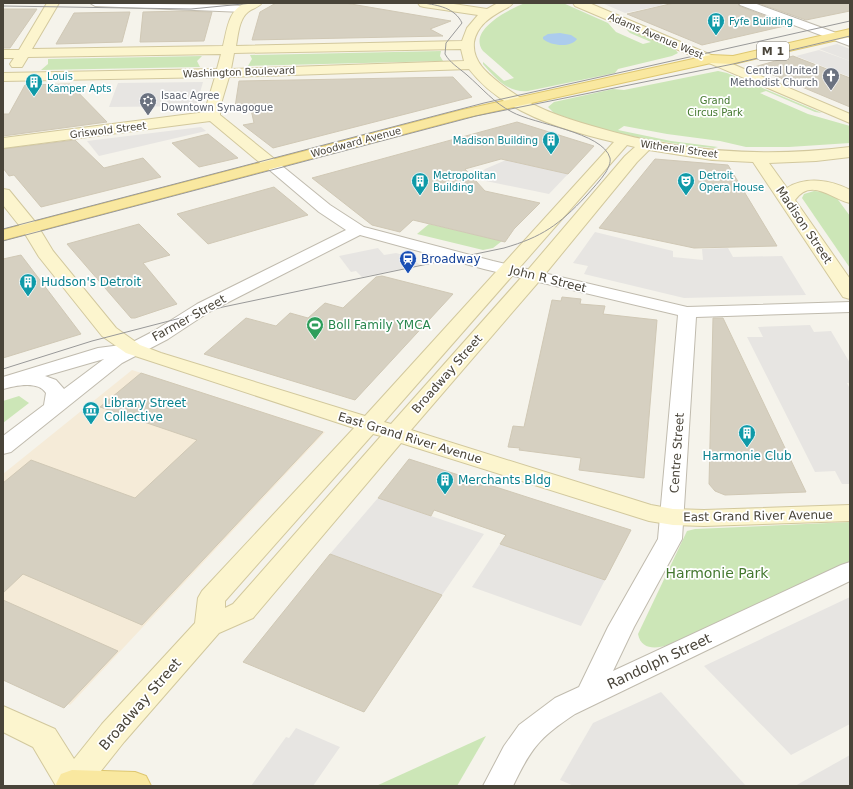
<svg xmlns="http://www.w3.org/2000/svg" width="853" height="789" font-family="'DejaVu Sans',sans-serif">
<rect width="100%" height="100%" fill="#f5f3eb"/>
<polygon fill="#f5ebd8" points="132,370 325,432 70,705 3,676 3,474"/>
<g fill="#cce6b7">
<path d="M525,3H563L608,23L616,32L643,44L651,42L630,33L626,29L675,49L678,53L672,56L618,69L615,73L528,91C508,93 495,78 483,64V62L504,81L514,78L483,51C467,30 510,9 525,3Z"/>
<polygon points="441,51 440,56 443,61 248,66 252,59 250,55"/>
<polygon points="202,56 197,61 200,67 41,70 48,64 48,59"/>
<path d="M718,71L727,73L822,113L815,112L766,91L760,93L808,114L850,126V143L789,147H746L720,141L667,134L624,126L618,130L671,141L718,147L714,148C659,143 606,133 554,113L548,107L554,102L613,89L624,90Z"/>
<polygon points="814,191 826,192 836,197 850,216 850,268 802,198 804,194"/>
<polygon points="429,224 502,241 493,248 483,250 417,234"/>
<polygon points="19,396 29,403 3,423 3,401"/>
<path d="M850,522V561L668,645C656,649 641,650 638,634L687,531L695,529Z"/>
<polygon points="486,736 457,786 376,786"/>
</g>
<g fill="#e7e5e2">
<polygon points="602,3 659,3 663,5 625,13"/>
<polygon points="837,44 850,49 850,61 819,49"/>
<polygon points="819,50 850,61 850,77 796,56"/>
<polygon points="203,82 196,106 109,107 118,83"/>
<polygon points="201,127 206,131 99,156 87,141"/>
<polygon points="506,160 568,174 549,194 476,179 485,169"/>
<polygon points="595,232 673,251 673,257 703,260 702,249 728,248 733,257 782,256 806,295 684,298 584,274 588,266 573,263"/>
<polygon points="378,248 384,255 396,253 410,257 420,265 362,277 356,271 351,272 339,256"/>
<polygon points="810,325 814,332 831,331 850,363 850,383 847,383 850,389 850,484 842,484 835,471 815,472 747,337 763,337 758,327"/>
<polygon points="378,498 484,534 442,595 330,554"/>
<polygon points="500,544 605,580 581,626 472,587"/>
<polygon points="850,597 850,724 791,755 704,666"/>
<polygon points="661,692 746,786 574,786 560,780 593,723"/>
<polygon points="296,728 340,747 313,786 251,786 286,737 289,738"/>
<polygon points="850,755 850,786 795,786"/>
</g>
<path fill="#accced" d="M560,33L571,35L577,39C571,48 551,46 543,39V37L548,34Z"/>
<g fill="#d6d0c1" stroke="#d0c8b5">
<polygon points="276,3 345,3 451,21 430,29 443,36 252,40 260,12"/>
<polygon points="674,3 738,3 739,6 789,25 702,45 627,14"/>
<polygon points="758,3 850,3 850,11 806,20"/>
<polygon points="3,9 37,9 10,48 3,48"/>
<polygon points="183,11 212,12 204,41 140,42 143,12"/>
<polygon points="130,12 122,42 56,44 74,13"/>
<polygon points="793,56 850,78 850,107 754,67"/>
<polygon points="453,77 472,97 273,148 243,125 254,123 250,105 235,107 239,81"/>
<polygon points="70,84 107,122 3,136 3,114 9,114 25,85"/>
<polygon points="517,122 594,146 568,174 501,159 465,169 485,191 540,203 514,229 505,242 413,220 400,232 372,225 312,178"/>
<polygon points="208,134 238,158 199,167 172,143"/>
<polygon points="75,140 104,168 143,158 161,177 41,207 14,175 9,176 3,168 3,149"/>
<polygon points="655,159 728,165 777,246 694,248 599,228"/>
<polygon points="274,187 308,215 208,244 177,214"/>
<polygon points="139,224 170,255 143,263 177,304 135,318 131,318 67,244"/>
<polygon points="21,255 81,334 3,358 3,259"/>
<polygon points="382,276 453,294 355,400 204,354 246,318 276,326 290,313 308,318 325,303 343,308 376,277"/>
<polygon points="562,297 581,299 580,304 605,306 603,314 657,320 644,478 579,470 581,458 519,450 520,448 508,447 513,426 524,427 552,300 561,301"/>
<polygon points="713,318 723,318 806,492 725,495 715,491 709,484"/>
<polygon points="141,373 323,432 142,625 23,574 3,593 3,483 31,460 135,498 197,440 100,407"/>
<polygon points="409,459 530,498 631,530 605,580 500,544 506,535 434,510 431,516 378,498"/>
<polygon points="330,554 442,595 364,712 243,662"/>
<polygon points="3,600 118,651 64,708 3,680"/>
</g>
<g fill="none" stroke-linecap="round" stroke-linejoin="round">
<g stroke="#c0bbae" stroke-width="2">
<g id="street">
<polygon points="90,3 225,5 244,6 249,9 244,12 95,6"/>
<polygon points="739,3 754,3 850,38 850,46 740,5"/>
<path d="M271,160L276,161L330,205L364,227L493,261L687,307L850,302V312L696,317L682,539L634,627L613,671L841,565L850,562V581L575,714C540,737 531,748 513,786H483L504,746L519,725L555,698L579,687L608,627L658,539L678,315L484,269L360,235L209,312L168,339L122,363L11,452L3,454V436L44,405L46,393C38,380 14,386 3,389V377L98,348L129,344L154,331L197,304L346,230L319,212L266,167L264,164L266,161ZM104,359L64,389L56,380L45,376Z"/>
</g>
</g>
<g stroke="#d2c89d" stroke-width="2">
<g id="secondary">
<path d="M47,3H59L32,49L223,46C227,31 228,9 246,3C251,2 257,3 262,3C258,8 253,8 248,12C239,19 238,35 236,46L462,41L467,28L478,15L424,7L420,6L418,3H447L487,9L498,3H513C510,7 507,8 503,10C490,17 477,26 474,42C472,62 488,74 502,85C529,106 560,117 592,126C677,152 762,158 850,147V157L816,161L769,163L787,188C806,176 831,180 850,190V203C832,199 811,177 795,200L850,279V299L843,297L753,162L712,160L649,150L637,162L541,279L411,430L651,505L673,509L704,510L850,505V521L704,526L673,525L649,521L401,443L253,618L219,633L124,742L89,786H56L33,747L3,732V706L55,729L74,759L102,724L195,623L198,598L202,591L354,428L126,353L102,336L39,257L22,229L3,205V189L9,190L36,223L53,251L116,328L140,345L161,353L365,416L614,142C563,130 503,113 469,69L229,77L220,107V115L277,161L279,164L277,167L271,169L265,167L210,121L3,148V138L206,112V107L215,77L3,81V73L217,69L221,54L28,57L22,67H12L10,64L14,58H3V50H19ZM461,49L464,61L231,69L234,53ZM627,145L635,147L625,156L527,271L391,424L384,422ZM373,434L381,436L233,604L225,608V601Z"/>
<polygon points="573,3 589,3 850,114 850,123 575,6"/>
</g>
</g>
<g stroke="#dec770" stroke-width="2">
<g id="primary">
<polygon points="850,29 850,37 733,64 711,63 464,118 3,240 3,230 462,110 711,55 733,56"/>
<polygon points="72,770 135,772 146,776 151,786 57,786 56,784 61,774"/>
</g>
</g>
<use href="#street" fill="#fff" fill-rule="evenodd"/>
<use href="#secondary" fill="#fcf5ce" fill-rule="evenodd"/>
<use href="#primary" fill="#f9e8a0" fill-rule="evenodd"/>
<g stroke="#999" stroke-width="1">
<polyline points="3,6 191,9 253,3"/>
<polyline points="3,229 484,103 850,21"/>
<polyline points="3,241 476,116 733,64 850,36"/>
<path d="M3,369L92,341L223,307L504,248C542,237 559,225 586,196C593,188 600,181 606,172C608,168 611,163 610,158C603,132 533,124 512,112C494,103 482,88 467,75C459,68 450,63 445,54L446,43L462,23C455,8 438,5 423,3"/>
</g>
</g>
<defs>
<g id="building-pin" transform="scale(0.9)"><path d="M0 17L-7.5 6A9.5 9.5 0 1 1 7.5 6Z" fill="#0f9aa8" stroke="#fff"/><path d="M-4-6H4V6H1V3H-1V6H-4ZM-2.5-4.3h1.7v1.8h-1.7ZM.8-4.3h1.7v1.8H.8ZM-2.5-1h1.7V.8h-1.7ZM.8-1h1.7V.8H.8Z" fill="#fff"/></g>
<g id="church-pin" transform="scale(0.9)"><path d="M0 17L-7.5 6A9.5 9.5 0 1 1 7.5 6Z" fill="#6b7280" stroke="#fff"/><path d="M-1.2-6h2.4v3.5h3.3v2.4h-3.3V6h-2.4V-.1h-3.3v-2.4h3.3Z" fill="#fff"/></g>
<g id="synagogue-pin" transform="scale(0.9)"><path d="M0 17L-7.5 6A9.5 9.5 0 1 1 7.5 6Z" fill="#6b7280" stroke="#fff"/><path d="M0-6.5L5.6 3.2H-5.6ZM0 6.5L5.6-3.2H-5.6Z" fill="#fff"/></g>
<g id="theatre-pin" transform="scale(0.9)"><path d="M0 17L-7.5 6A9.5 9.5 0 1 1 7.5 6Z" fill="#0f9aa8" stroke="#fff"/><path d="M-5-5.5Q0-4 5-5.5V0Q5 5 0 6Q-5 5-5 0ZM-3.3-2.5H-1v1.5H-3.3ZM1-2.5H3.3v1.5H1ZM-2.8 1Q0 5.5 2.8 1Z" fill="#fff"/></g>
<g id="station-pin" transform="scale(0.9)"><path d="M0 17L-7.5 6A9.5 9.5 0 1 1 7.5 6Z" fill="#1a4fb4" stroke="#fff"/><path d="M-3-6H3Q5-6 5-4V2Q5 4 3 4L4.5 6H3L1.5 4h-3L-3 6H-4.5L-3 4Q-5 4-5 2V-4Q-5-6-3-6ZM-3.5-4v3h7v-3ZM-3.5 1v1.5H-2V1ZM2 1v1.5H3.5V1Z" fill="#fff"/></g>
<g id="stadium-pin" transform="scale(0.9)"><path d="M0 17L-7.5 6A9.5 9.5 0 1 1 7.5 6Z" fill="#2e9e5b" stroke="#fff"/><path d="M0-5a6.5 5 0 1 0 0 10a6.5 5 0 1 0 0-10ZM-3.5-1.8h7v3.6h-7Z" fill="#fff"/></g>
<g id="museum-pin" transform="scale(0.9)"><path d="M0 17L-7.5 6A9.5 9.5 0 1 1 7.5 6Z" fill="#0f9aa8" stroke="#fff"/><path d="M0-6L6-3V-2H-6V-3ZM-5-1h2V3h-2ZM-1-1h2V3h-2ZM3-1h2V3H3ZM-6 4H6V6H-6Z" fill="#fff"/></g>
</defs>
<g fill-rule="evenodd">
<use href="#building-pin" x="716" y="21"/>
<use href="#church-pin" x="831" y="76"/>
<use href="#building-pin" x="34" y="82"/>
<use href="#synagogue-pin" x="148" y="101"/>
<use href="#building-pin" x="551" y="140"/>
<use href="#building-pin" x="420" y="181"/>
<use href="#theatre-pin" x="686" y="181"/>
<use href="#station-pin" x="408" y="259"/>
<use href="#building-pin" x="28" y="282"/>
<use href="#stadium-pin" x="315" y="325"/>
<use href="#museum-pin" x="91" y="410"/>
<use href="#building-pin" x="747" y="433"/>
<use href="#building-pin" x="445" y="480"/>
</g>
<g text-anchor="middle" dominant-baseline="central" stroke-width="3.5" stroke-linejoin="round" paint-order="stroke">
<g font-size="10" fill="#0d838f" stroke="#fff" text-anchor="start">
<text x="729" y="21">Fyfe Building</text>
<text x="47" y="76">Louis<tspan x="47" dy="12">Kamper Apts</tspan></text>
<text x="538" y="140" text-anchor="end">Madison Building</text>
<text x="433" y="175">Metropolitan<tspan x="433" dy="12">Building</tspan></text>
<text x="699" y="175">Detroit<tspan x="699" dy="12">Opera House</tspan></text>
</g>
<g font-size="10" fill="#494439" stroke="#fff">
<text transform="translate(656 36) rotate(23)">Adams Avenue West</text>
<text transform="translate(239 72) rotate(-2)">Washington Boulevard</text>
<text transform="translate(108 130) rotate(-7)">Griswold Street</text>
<text transform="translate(356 142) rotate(-15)">Woodward Avenue</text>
<text transform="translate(679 149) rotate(8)">Witherell Street</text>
</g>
<g font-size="10" fill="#5b616d" stroke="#fff" text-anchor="end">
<text x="818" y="70">Central United<tspan x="818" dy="12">Methodist Church</tspan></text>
<text x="161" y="95" text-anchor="start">Isaac Agree<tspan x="161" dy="12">Downtown Synagogue</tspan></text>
</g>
<g font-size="10" fill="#44782f" stroke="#fff">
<text x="715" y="100">Grand<tspan x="715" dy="12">Circus Park</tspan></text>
</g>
<rect fill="#fff" stroke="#807c74" stroke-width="1" x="757" y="42" width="32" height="18" rx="3"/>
<g font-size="11" font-weight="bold" fill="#494439">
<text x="773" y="51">M 1</text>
</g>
<g font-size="12" fill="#494439" stroke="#fff">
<text transform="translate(804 225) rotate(56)">Madison Street</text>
<text transform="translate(548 279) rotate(14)">John R Street</text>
<text transform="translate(189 318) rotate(-29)">Farmer Street</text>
<text transform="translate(447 374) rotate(-49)">Broadway Street</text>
<text transform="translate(410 438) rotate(17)">East Grand River Avenue</text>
<text transform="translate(677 453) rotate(-86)">Centre Street</text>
<text transform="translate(758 516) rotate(-1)">East Grand River Avenue</text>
</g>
<g font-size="12" fill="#164399" stroke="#fff" text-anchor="start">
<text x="421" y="259">Broadway</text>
</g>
<g font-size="12" fill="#0d838f" stroke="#fff" text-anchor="start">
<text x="41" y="282">Hudson's Detroit</text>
<text x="104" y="403">Library Street<tspan x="104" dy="14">Collective</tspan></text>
<text x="747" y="456" text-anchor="middle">Harmonie Club</text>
<text x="458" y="480">Merchants Bldg</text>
</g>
<g font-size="12" fill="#27864d" stroke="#fff" text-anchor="start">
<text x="328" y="325">Boll Family YMCA</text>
</g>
<g font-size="14" fill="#44782f" stroke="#fff">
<text x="717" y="573">Harmonie Park</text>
</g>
<g font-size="14" fill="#494439" stroke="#fff">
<text transform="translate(659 661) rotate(-25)">Randolph Street</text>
<text transform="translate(140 704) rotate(-49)">Broadway Street</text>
</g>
</g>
<rect width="853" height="789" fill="none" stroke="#494439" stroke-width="8"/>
</svg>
